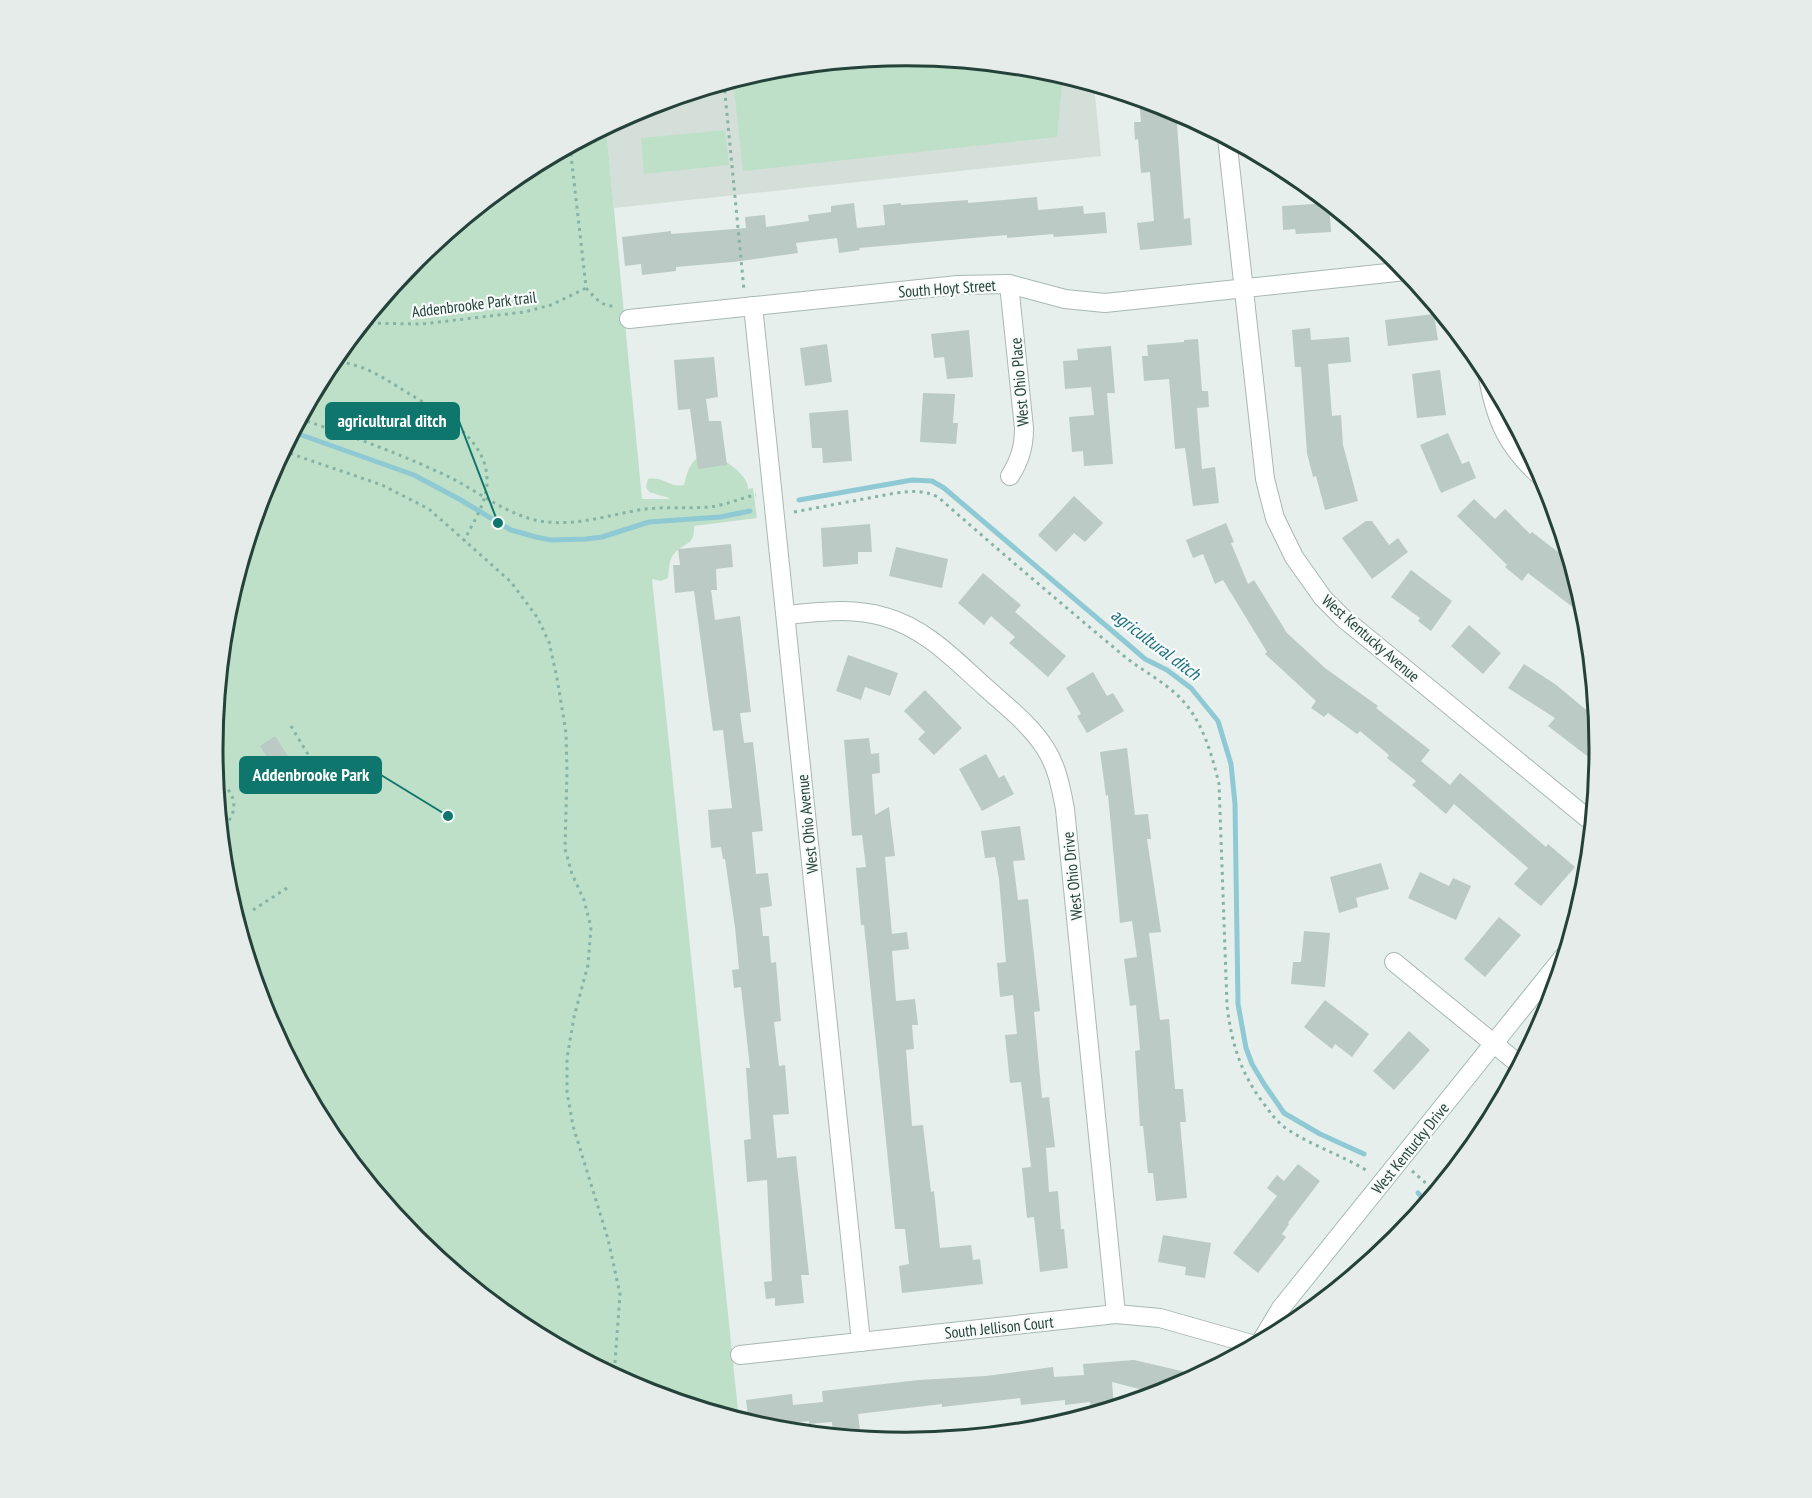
<svg xmlns="http://www.w3.org/2000/svg" width="1812" height="1498" font-family="'PT Sans Narrow',sans-serif">
<rect width="100%" height="100%" fill="#e6efeb"/>
<polygon fill="#d4dfda" points="771,69 1042,69 1094,85 1101,156 614,208 606,127 641,108"/>
<g fill="#bfe0c8">
<polygon points="906,56 1042,69 1063,75 1057,137 743,171 733,80 771,69"/>
<path d="M606,127L642,499H669V498L649,492L646,487L648,479C663,476 670,488 684,485C688,471 689,461 704,454C710,456 718,457 723,460C733,466 749,478 748,489L753,488L757,518L694,526C695,548 683,541 673,555C669,560 669,571 668,578L661,581L652,579L739,1420L640,1390L520,1325L415,1239L329,1134L265,1014L226,884L213,749L226,613L265,483L330,363L416,258L521,172Z"/>
<polygon points="725,130 729,165 644,174 641,138"/>
</g>
<g fill="none" stroke-linecap="round" stroke-linejoin="round">
<g stroke="#8ec9d4" stroke-width="5">
<polyline points="293,432 414,475 459,499 511,530 536,537 551,540 586,539 602,537 649,522 720,517 750,511"/>
<polyline points="799,500 912,480 932,481 944,488 1130,646 1145,659 1167,670 1191,688 1218,721 1231,764 1235,804 1238,1004 1246,1048 1252,1064 1264,1084 1284,1113 1320,1134 1364,1154"/>
<polyline points="1418,1193 1427,1202"/>
</g>
</g>
<g fill="#bbcac4">
<polygon points="1139,99 1176,111 1184,219 1190,218 1192,245 1140,250 1137,223 1154,221 1150,172 1141,173 1138,139 1135,140 1134,122 1141,122"/>
<polygon points="1037,197 1038,210 1083,206 1084,214 1105,212 1107,233 1054,237 1053,234 1007,238 1007,235 859,248 860,250 839,253 837,238 796,243 798,253 733,262 676,267 676,271 642,275 641,264 625,266 622,237 671,231 671,234 746,228 745,217 765,215 766,227 809,221 808,215 831,212 831,206 854,203 857,228 885,225 883,205 901,203 901,205 968,200 968,203"/>
<polygon points="1329,203 1331,232 1296,234 1295,229 1283,230 1282,206"/>
<polygon points="1434,314 1438,340 1388,346 1385,320"/>
<polygon points="1310,328 1311,340 1349,337 1351,362 1328,364 1332,416 1341,415 1343,445 1358,501 1325,510 1316,476 1313,477 1307,453 1301,367 1295,367 1292,330"/>
<polygon points="969,330 973,377 947,379 944,357 934,358 931,334"/>
<polygon points="1198,339 1202,391 1208,391 1209,407 1197,408 1202,469 1215,467 1219,503 1193,506 1185,448 1175,449 1169,379 1144,381 1142,356 1148,356 1147,345 1184,342 1184,340"/>
<polygon points="827,344 832,382 805,386 800,348"/>
<polygon points="1111,346 1115,393 1107,393 1113,464 1084,466 1083,451 1072,452 1069,417 1094,415 1091,387 1065,389 1063,361 1078,360 1077,349"/>
<polygon points="714,357 718,397 706,399 709,421 721,421 727,465 698,469 690,409 678,410 674,360"/>
<polygon points="1440,370 1446,415 1417,418 1412,374"/>
<polygon points="923,393 955,394 953,423 958,423 956,444 920,442"/>
<polygon points="848,410 852,461 823,463 822,448 812,448 809,413"/>
<polygon points="1448,433 1462,464 1469,461 1476,478 1441,493 1420,445"/>
<polygon points="1074,496 1103,523 1085,542 1074,533 1056,552 1038,535"/>
<polygon points="1474,499 1495,519 1505,509 1530,534 1532,532 1571,562 1587,618 1528,573 1522,581 1505,567 1507,565 1457,516"/>
<polygon points="1366,521 1372,521 1389,545 1398,538 1408,552 1372,579 1342,538"/>
<polygon points="1226,523 1234,542 1231,543 1248,584 1254,580 1287,633 1325,668 1378,706 1376,708 1430,750 1421,761 1450,785 1460,773 1546,847 1548,844 1575,867 1541,906 1514,884 1528,868 1454,804 1446,814 1412,785 1416,781 1387,758 1389,755 1360,731 1357,734 1328,713 1324,717 1311,708 1316,701 1265,654 1267,652 1223,580 1215,584 1203,554 1193,558 1186,540"/>
<polygon points="870,524 872,552 858,552 858,564 823,567 821,528"/>
<polygon points="731,544 733,567 716,569 717,590 711,590 715,620 740,616 751,712 740,713 744,743 753,742 763,831 752,832 756,874 768,873 772,906 760,908 763,936 769,936 771,963 776,962 781,1021 774,1022 779,1066 785,1065 789,1114 773,1115 777,1158 796,1156 809,1275 801,1275 804,1303 775,1306 775,1298 766,1299 764,1282 772,1281 767,1180 747,1182 744,1140 751,1139 746,1068 750,1068 741,987 734,988 732,970 739,969 735,927 725,859 723,859 721,847 711,848 708,810 732,808 723,730 713,731 694,591 675,593 673,565 680,565 678,549"/>
<polygon points="896,547 948,559 942,588 889,576"/>
<polygon points="1411,570 1452,601 1431,631 1418,621 1420,618 1391,597"/>
<polygon points="983,573 1021,605 1015,612 1066,656 1048,677 1009,643 1015,637 991,616 984,625 958,603"/>
<polygon points="1469,625 1501,653 1483,674 1451,646"/>
<polygon points="848,655 898,673 890,696 865,687 861,700 836,691"/>
<polygon points="1524,664 1555,684 1596,718 1599,748 1591,759 1548,726 1555,718 1508,688"/>
<polygon points="1093,672 1107,696 1113,693 1124,711 1087,733 1077,716 1081,714 1066,688"/>
<polygon points="925,690 962,728 934,755 918,739 925,732 904,711"/>
<polygon points="275,736 298,771 282,781 260,746"/>
<polygon points="869,738 871,754 879,753 880,773 872,774 875,815 889,807 895,856 885,857 892,934 907,932 909,949 892,951 896,1001 915,999 918,1025 912,1025 914,1049 906,1050 912,1126 923,1125 931,1192 934,1191 940,1248 971,1245 973,1260 980,1259 983,1284 902,1293 899,1266 909,1264 905,1229 895,1229 864,925 861,925 856,868 866,867 862,835 852,836 844,740"/>
<polygon points="1127,748 1135,815 1148,814 1151,839 1147,839 1161,932 1149,933 1160,1020 1169,1019 1175,1089 1183,1089 1186,1122 1180,1122 1187,1198 1156,1201 1153,1173 1148,1173 1143,1126 1140,1126 1135,1051 1140,1050 1136,1005 1130,1006 1124,959 1137,957 1132,921 1120,923 1108,795 1106,796 1100,752"/>
<polygon points="986,754 999,778 1004,775 1014,794 982,811 959,769"/>
<polygon points="1020,826 1025,860 1013,861 1018,900 1028,899 1040,1011 1034,1012 1042,1098 1049,1097 1055,1147 1046,1148 1049,1192 1058,1191 1061,1229 1064,1229 1068,1268 1040,1272 1034,1217 1027,1218 1022,1168 1031,1167 1021,1082 1010,1083 1005,1035 1017,1034 1013,995 1000,997 997,963 1006,962 999,879 995,857 985,858 981,831"/>
<polygon points="1381,863 1389,889 1356,898 1358,907 1339,913 1330,877"/>
<polygon points="1420,872 1449,886 1453,878 1471,886 1456,920 1408,898"/>
<polygon points="1499,917 1521,935 1485,977 1464,959"/>
<polygon points="1304,931 1330,933 1325,987 1291,984 1293,962 1301,962"/>
<polygon points="1325,1000 1369,1034 1352,1057 1335,1044 1332,1049 1304,1027"/>
<polygon points="1409,1031 1430,1050 1394,1090 1373,1071"/>
<polygon points="1298,1164 1320,1181 1288,1223 1289,1224 1282,1234 1286,1237 1258,1273 1233,1253 1277,1196 1267,1188 1277,1175 1284,1181"/>
<polygon points="1163,1235 1211,1243 1205,1278 1185,1275 1186,1267 1158,1262"/>
<polygon points="1134,1360 1186,1372 1183,1383 1159,1394 1112,1382 1114,1407 1112,1408 1091,1409 1090,1402 1065,1405 1065,1400 1021,1405 1020,1398 942,1407 942,1404 858,1414 860,1431 833,1434 832,1422 809,1424 809,1421 772,1425 773,1429 749,1423 746,1400 792,1394 793,1405 823,1402 822,1391 919,1380 986,1376 1053,1367 1054,1377 1084,1375 1083,1364"/>
</g>
<g fill="none" stroke-linecap="round" stroke-linejoin="round">
<g stroke="#a8b8b2" stroke-width="20">
<g id="street">
<polyline points="1227,138 1265,479 1275,518 1294,557 1323,598 1343,618 1592,822"/>
<path d="M1009,284L1024,428C1024,447 1020,460 1010,476"/>
<polyline points="753,306 861,1342"/>
<polyline points="629,319 958,285 1009,284 1065,299 1105,303 1406,271"/>
<path d="M1487,372C1495,419 1507,449 1545,480"/>
<path d="M786,615C820,612 852,607 885,617C925,628 955,660 985,687C1006,706 1030,724 1045,748C1057,766 1061,788 1065,809L1116,1314"/>
<polyline points="1394,962 1520,1065"/>
<polyline points="740,1355 1116,1314 1160,1318 1255,1345"/>
</g>
</g>
<g stroke="#a4bbb3" stroke-width="20">
<polyline id="secondary" points="1260,1343 1281,1308 1564,956"/>
</g>
<g stroke="#86b3a5" stroke-width="3" stroke-dasharray="3 4.5" stroke-linecap="butt">
<polyline points="724,83 744,290"/>
<polyline points="570,146 586,287"/>
<path d="M586,288C595,298 602,307 616,306"/>
<polyline points="363,323 422,324 524,312 551,305 586,288"/>
<path d="M332,361C343,362 353,364 363,368C379,374 393,384 408,393C439,412 488,439 487,481C487,503 473,522 464,541"/>
<path d="M300,419C349,435 398,453 445,475C475,489 502,512 535,520C571,528 604,516 639,510C662,506 685,509 708,507C724,506 740,498 756,495"/>
<polyline points="283,451 382,485 429,509 511,582 537,617 549,642 557,678 566,733 567,772 565,849 572,874 584,900 591,927 588,965 574,1017 567,1058 567,1092 573,1126 608,1239 620,1294 614,1376"/>
<path d="M794,512L896,493C912,491 923,490 938,497C997,549 1057,600 1118,651C1138,669 1165,681 1183,701C1203,723 1212,755 1219,784L1227,1005C1231,1041 1240,1071 1261,1100C1270,1112 1277,1123 1290,1131C1315,1147 1344,1156 1369,1172"/>
<polyline points="291,726 312,761"/>
<path d="M216,781C238,790 240,816 220,829"/>
<polyline points="253,910 287,888"/>
<polyline points="1412,1171 1436,1192"/>
</g>
<use href="#street" stroke="#fff" stroke-width="18"/>
<use href="#secondary" stroke="#fff" stroke-width="18"/>
</g>
<g text-anchor="middle" dominant-baseline="central" stroke-width="4.5" stroke-linejoin="round" paint-order="stroke">
<g font-size="16" fill="#24423a" stroke="#f7fbf9">
<text transform="translate(947 288) rotate(-4)">South Hoyt Street</text>
<text transform="translate(474 304) rotate(-7)">Addenbrooke Park trail</text>
<text transform="translate(1019 382) rotate(-95)">West Ohio Place</text>
<text transform="translate(1371 638) rotate(41)">West Kentucky Avenue</text>
<text transform="translate(807 824) rotate(-96)">West Ohio Avenue</text>
<text transform="translate(1072 876) rotate(-96)">West Ohio Drive</text>
<text transform="translate(1410 1148) rotate(-51)">West Kentucky Drive</text>
<text transform="translate(999 1327) rotate(-6)">South Jellison Court</text>
</g>
<g font-size="18" font-style="italic" fill="#1c6f80" stroke="#f7fbf9">
<text transform="translate(1156 644) rotate(37)">agricultural ditch</text>
</g>
</g>
<path d="M0 0H1812V1498H0ZM223 749a683 683 0 1 1 1366 0a683 683 0 1 1-1366 0Z" fill="#e6ecea" fill-rule="evenodd"/>
<path fill="none" stroke="#24423a" stroke-width="3" d="M223 749a683 683 0 1 1 1366 0a683 683 0 1 1-1366 0Z"/>
<path fill="none" stroke="#0f766e" stroke-width="2" d="M498 523L459 421M448 816L381 775"/>
<g fill="#0f766e" stroke="#f7fbf9" stroke-width="2">
<circle cx="498" cy="523" r="6"/>
<circle cx="448" cy="816" r="6"/>
</g>
<g fill="#0f766e" stroke="#0f766e" stroke-width="2">
<rect x="326" y="403" width="133" height="36" rx="6"/>
<rect x="240" y="757" width="141" height="36" rx="6"/>
</g>
<g font-size="18" text-anchor="middle" font-weight="bold" fill="#fff">
<text x="392" y="427">agricultural ditch</text>
<text x="311" y="781">Addenbrooke Park</text>
</g>
</svg>
